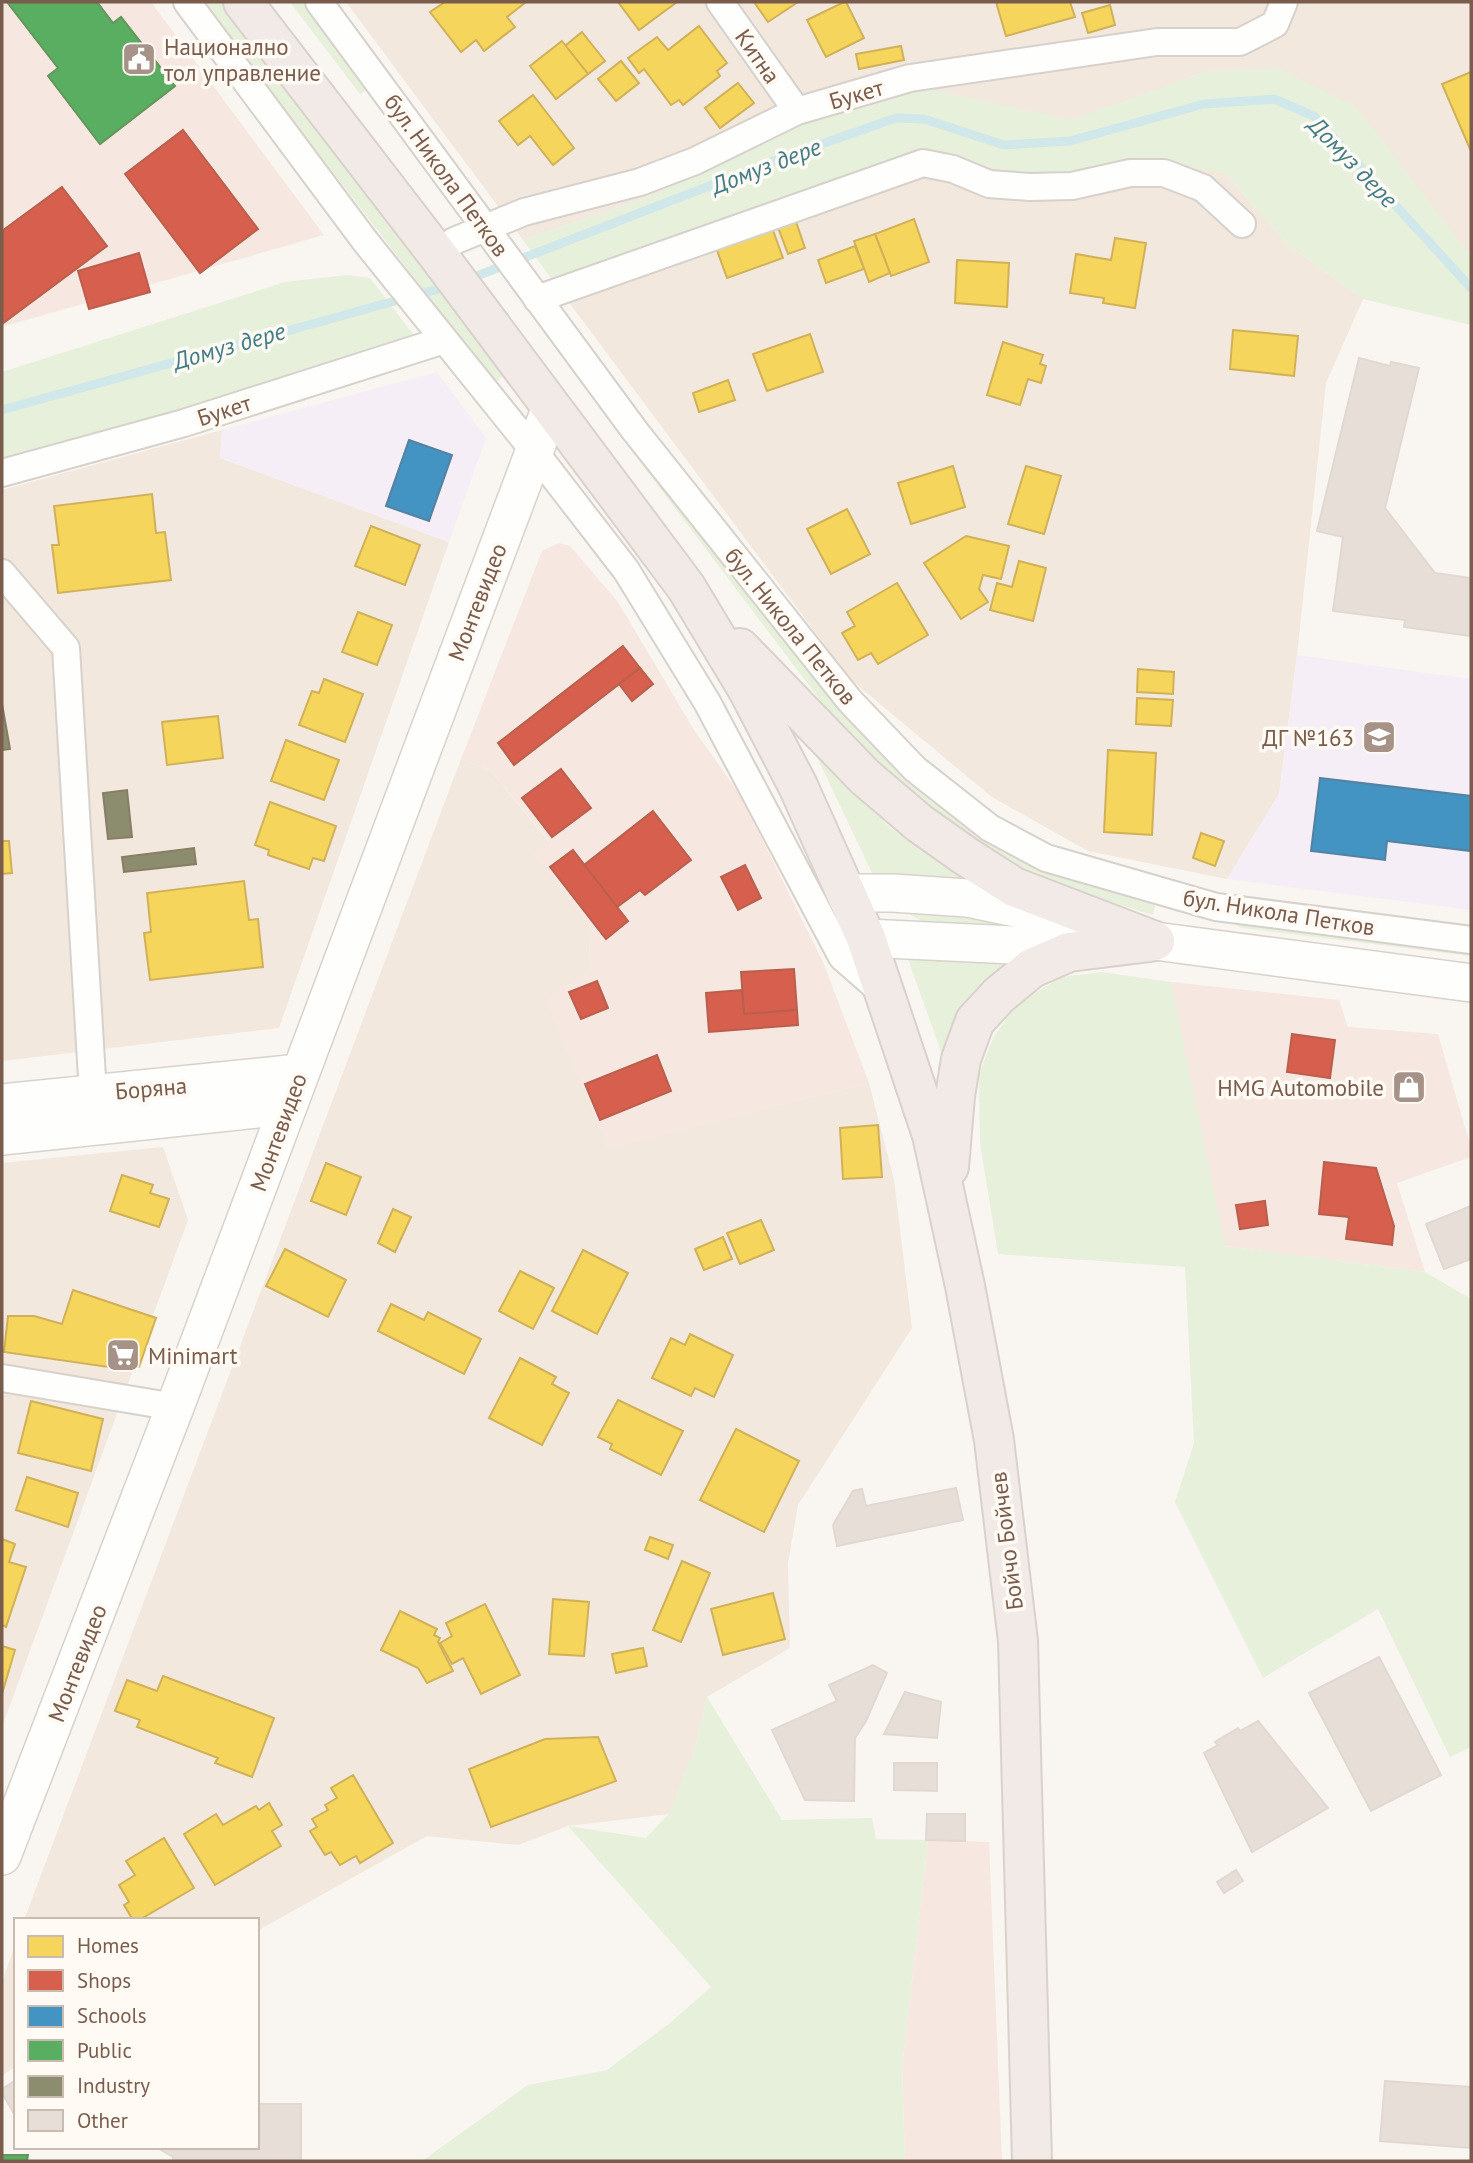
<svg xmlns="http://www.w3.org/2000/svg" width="1473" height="2163" font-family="'PT Sans',sans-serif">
<rect width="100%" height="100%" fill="#f9f5f0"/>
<g fill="#f2e8de">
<polygon points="346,2 1471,2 1471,254 1207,71 1072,121 921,88 656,194 523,240"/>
<polygon points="917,150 1012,171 1151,161 1225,173 1288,245 1363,299 1326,383 1297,655 1279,794 1227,879 1088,851 992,797 850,679 556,285"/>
<polygon points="222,430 220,458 449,542 279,1028 2,1061 2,490"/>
<polygon points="461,759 490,770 549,842 534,854 590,926 589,972 608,1148 869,1083 894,1180 912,1328 798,1505 788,1563 790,1648 707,1697 695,1749 669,1814 568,1826 518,1845 427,1836 257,1931 257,1920 24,1920"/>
<polygon points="163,1147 188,1220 2,1727 2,1163"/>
<polygon points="16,1943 16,2067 2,2075 2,1982"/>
</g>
<g fill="#f6e8e1">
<polygon points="2,2 151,2 324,235 2,327"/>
<polygon points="559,543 570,546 618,602 694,730 739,793 823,962 869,1083 608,1149 545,999 589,971 590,926 533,854 549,841 490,770 461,759 542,551"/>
<polygon points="1171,982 1339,1000 1348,1027 1438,1034 1471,1148 1471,1157 1397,1183 1425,1272 1217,1245"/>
<polygon points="928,1840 989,1842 1002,2161 905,2161 902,2067"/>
</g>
<g fill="#f6eef6">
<polygon points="437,372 486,438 449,542 220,458 222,430"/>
<polygon points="1297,655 1471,679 1471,910 1227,879 1279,794"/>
</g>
<g fill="#e7f0db">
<polygon points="202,2 223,2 507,373 495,383"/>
<polygon points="290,2 308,2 372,86 360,94"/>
<polygon points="1279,68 1357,108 1467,251 1471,254 1471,325 1363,299 1288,245 1225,173 1151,161 1080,174 1012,171 917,150 556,285 523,240 656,194 804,118 921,88 1072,120 1207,71"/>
<polygon points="347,275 370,278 413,334 146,422 2,460 2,372 285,282"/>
<polygon points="637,440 942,801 1147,894 1155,906 1153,915 1072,890 999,857 913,799 832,716 628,446"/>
<polygon points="818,759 892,829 975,884 874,877"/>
<path d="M918,906L1021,919L1026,931C987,929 939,936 907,912Z"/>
<polygon points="1228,918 1471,941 1471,956 1242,928 1232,923"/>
<polygon points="906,953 1027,955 946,1066"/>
<polygon points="1102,972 1171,982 1225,1246 1425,1272 1471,1299 1471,1747 1450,1757 1378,1609 1263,1678 1175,1502 1194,1443 1185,1267 998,1254 980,1143 979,1074 993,1038 1016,1005 1061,977"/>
<polygon points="707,1697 782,1820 872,1818 876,1839 928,1840 902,2067 905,2161 422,2161 528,2085 607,2070 670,2023 711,1987 568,1826 646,1838 669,1814 695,1749"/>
</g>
<g fill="#f6d55c" stroke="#d1b158" stroke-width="2">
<polygon points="445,2 526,2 507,17 515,27 484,51 476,40 461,52 430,12"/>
<polygon points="618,2 677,2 639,30"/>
<polygon points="754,2 798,2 768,22"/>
<polygon points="844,2 846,2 864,38 826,57 807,20"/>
<polygon points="996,2 1070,2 1075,17 1006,36"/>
<polygon points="1110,5 1115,25 1088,33 1082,13"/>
<polygon points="699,26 727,63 717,71 720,76 683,105 679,100 671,105 644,69 639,73 628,58 657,37 668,50"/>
<polygon points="582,32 605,61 588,74 565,46"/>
<polygon points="562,41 588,74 556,99 530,66"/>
<polygon points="901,46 904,60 859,69 856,54"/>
<polygon points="621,61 639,83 616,101 598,79"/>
<polygon points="1471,72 1471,148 1470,149 1442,84"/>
<polygon points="738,83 754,103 720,128 705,108"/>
<polygon points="533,95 574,148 553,165 530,136 518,145 499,121"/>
<polygon points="794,216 805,248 788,254 776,222"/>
<polygon points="914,219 929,262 891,276 875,234"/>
<polygon points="770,222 783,258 727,278 714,242"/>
<polygon points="875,234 890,273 869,282 854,241"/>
<polygon points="1115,238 1146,243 1135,308 1103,303 1104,298 1070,293 1076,254 1111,260"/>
<polygon points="855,246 864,269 826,283 818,260"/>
<polygon points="957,260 1009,263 1007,307 955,303"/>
<polygon points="1233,330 1298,336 1294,376 1230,369"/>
<polygon points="810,334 823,372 767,391 753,354"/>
<polygon points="1003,342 1043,355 1040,364 1046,366 1041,383 1028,379 1020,405 987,395"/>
<polygon points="728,380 735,400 699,412 693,393"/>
<polygon points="953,466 965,507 911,524 898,483"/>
<polygon points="1026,466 1061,476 1044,534 1008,524"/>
<polygon points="152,494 156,533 165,532 171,580 58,593 52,545 59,545 54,506"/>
<polygon points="847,509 870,554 831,574 807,529"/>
<polygon points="371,526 420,545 405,585 355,566"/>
<polygon points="966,536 1009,546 1001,579 983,575 979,589 988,602 961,619 924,563"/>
<polygon points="1019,561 1046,568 1033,621 990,610 997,583 1012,587"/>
<polygon points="897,583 928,635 878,664 871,653 858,660 842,633 855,626 847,612"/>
<polygon points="358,612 392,625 377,665 342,652"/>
<polygon points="1138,669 1174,672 1173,694 1137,692"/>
<polygon points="324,679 363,694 345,742 299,725 312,691 319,693"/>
<polygon points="1137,698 1173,700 1171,726 1136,724"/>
<polygon points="218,716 223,758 167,765 162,722"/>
<polygon points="286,740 339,760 324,800 271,781"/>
<polygon points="1108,750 1156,753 1152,835 1104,832"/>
<polygon points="270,802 336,826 324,861 313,858 309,869 268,855 269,850 255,845"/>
<polygon points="1201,833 1224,841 1215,866 1193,858"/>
<polygon points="2,841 9,841 12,873 2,874"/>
<polygon points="244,881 249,920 258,919 263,967 150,980 144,933 151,932 147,893"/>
<polygon points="878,1125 882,1177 843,1179 840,1128"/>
<polygon points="326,1163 361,1177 346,1215 311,1201"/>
<polygon points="122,1175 153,1185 150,1193 169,1199 159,1227 110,1211"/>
<polygon points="393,1209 411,1217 395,1252 378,1243"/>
<polygon points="761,1220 774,1250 740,1264 727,1233"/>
<polygon points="723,1237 732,1259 704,1270 695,1249"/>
<polygon points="285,1249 346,1280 328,1317 266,1286"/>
<polygon points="583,1250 628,1273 597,1334 552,1311"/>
<polygon points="520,1271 554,1288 533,1329 499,1311"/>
<polygon points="73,1290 156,1318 139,1367 131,1366 129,1370 4,1352 8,1316 34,1316 62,1324"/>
<polygon points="391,1304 424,1320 428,1312 481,1339 464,1374 378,1331"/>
<polygon points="690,1334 733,1355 714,1397 695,1388 691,1396 652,1378 671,1338 685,1345"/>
<polygon points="520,1358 556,1377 552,1384 569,1393 542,1445 489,1418"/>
<polygon points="618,1400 683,1431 661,1475 610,1449 612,1444 598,1437"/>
<polygon points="31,1401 103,1419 91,1471 18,1453"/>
<polygon points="736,1429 799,1461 764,1532 700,1500"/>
<polygon points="27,1477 78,1493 68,1527 16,1510"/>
<polygon points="650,1537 673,1545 668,1559 645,1550"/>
<polygon points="2,1539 15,1544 9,1562 26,1567 6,1627 2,1625"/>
<polygon points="682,1561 710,1573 681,1642 653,1630"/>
<polygon points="773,1593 785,1639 723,1655 711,1609"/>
<polygon points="553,1599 589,1602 584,1656 549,1654"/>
<polygon points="485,1604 520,1675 481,1694 463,1658 452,1664 440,1643 452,1636 446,1623"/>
<polygon points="400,1611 437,1629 434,1635 440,1638 438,1642 453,1671 427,1683 418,1668 381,1650"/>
<polygon points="2,1646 15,1650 2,1694"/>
<polygon points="643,1648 647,1666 616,1673 612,1654"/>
<polygon points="163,1676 274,1718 252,1777 215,1763 218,1758 137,1727 140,1720 115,1711 127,1680 157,1691"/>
<polygon points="598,1737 616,1781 491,1827 469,1769 545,1739"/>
<polygon points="353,1775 393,1843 360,1863 356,1856 340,1865 331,1852 325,1855 310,1831 317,1827 312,1819 328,1810 325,1805 337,1798 331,1788"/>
<polygon points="269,1803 282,1825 272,1831 281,1846 215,1885 184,1834 216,1814 223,1825 256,1806 259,1810"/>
<polygon points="164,1838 194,1888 139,1920 133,1920 124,1905 129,1902 119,1885 135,1875 126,1861"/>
</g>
<g fill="#d6604d" stroke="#ba5f4d" stroke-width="2">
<polygon points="183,130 258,229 200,273 125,174"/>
<polygon points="62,187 107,246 2,324 2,231"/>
<polygon points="139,253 150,292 89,309 78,271"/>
<polygon points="623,646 640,668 514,765 498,743"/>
<polygon points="640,668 653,684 632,701 619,684"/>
<polygon points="561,769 591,808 552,837 522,798"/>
<polygon points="653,811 691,860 645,895 640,890 617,907 584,865"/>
<polygon points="573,850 628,921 606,939 550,867"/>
<polygon points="745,865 761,898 738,910 721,877"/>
<polygon points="794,969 797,1010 744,1014 741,972"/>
<polygon points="597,981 608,1008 581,1019 569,992"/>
<polygon points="742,990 744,1014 797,1010 798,1025 709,1032 706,993"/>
<polygon points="1292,1034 1335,1040 1330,1078 1287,1072"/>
<polygon points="657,1055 671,1091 600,1120 585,1084"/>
<polygon points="1324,1162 1376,1168 1394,1226 1392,1245 1346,1239 1349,1217 1319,1214"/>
<polygon points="1265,1201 1268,1225 1240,1229 1236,1205"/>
</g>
<g fill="#4393c3" stroke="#5482a0" stroke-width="2">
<polygon points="409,440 452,455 429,521 386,506"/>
<polygon points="1320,778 1471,796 1471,851 1387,841 1385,860 1311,851"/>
</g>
<g fill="#5aae61" stroke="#64955b" stroke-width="2">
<polygon points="7,2 97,2 113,23 121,17 175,86 100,144 48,76 58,68"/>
<polygon points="2,2155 28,2155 27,2161 2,2161"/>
</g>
<g fill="#8c8c6e" stroke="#877e64" stroke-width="2">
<polygon points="2,704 10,749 2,750"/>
<polygon points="127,790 132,837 108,839 103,793"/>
<polygon points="194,848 196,864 124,872 122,857"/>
</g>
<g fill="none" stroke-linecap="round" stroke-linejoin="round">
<g stroke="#d0e8ea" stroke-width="9">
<polyline points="469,279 787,156 896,118 924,119 1004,145 1070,141 1204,104 1274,99 1314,116 1471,288"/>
<polyline points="2,410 449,286"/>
</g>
</g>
<g fill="#e6ded7" stroke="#e2d8d2" stroke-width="2">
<polygon points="1359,358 1390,366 1391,362 1419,368 1385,508 1435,573 1471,578 1471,636 1404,627 1405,620 1333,611 1343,537 1317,531"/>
<polygon points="1471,1206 1471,1259 1444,1269 1426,1224"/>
<polygon points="956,1488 963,1520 837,1546 833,1525 853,1491 862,1489 866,1506"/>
<polygon points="1379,1657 1441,1775 1371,1811 1309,1693"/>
<polygon points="873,1665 887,1673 866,1721 855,1738 854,1801 805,1800 772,1730 837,1701 829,1685"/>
<polygon points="905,1692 941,1702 937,1738 884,1734"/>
<polygon points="1258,1721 1328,1808 1252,1852 1204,1753 1218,1745 1215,1742 1238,1728 1240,1731"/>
<polygon points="894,1763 937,1763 937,1791 894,1790"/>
<polygon points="927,1814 965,1814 965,1841 926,1840"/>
<polygon points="1236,1870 1243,1881 1224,1893 1217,1882"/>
<polygon points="16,2080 16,2117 2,2093 2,2089"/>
<polygon points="1385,2081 1471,2087 1471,2148 1380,2141"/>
<polygon points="257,2104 301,2104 301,2161 173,2161 173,2157 156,2147 257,2147"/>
</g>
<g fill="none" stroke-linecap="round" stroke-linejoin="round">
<g stroke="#d7d1cb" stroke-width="30">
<g id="street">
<polyline points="187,2 365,241 534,451 626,570 707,702 842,957 882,992"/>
<polyline points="319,2 635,431 850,701 915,769 990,828 1046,858 1216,907 1471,940"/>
<polyline points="720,2 797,111"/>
<polyline points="437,254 454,241 524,212 640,182 695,161 797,111 910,78 1157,42 1240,42 1275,24 1284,2"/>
<polyline points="537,299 923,163 953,169 989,184 1030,187 1072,186 1130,173 1164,173 1203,188 1242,224"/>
<polyline points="2,473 184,423 444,340"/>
<polyline points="2,573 66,648 93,1094"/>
<polyline points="2,1378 175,1407"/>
</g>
</g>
<g stroke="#d9d2cb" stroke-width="40">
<g id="secondary">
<polyline points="847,893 893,893 967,898 1053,916"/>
<polyline points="1124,933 1155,941 1471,983"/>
<polyline points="866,938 1013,945 1088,943"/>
<polyline points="2,1103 299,1073"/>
<polyline points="2,1136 286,1106"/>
<polyline points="2,1856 175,1407 551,407"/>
</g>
</g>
<g stroke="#dad1cc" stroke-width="42">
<g id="highway">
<polyline points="243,2 437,254 686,587 748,690 798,786 866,938 932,1135 965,1286 994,1440 1018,1641 1032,2161"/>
<polyline points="740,648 865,777 919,823 967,857 1014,887 1155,941"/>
<polyline points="949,1167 955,1096 961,1059 975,1021 999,995 1032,968 1069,952 1150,942"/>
</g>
</g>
<use href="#street" stroke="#fefefd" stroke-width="26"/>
<use href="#secondary" stroke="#fefefd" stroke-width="37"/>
<use href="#highway" stroke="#f2eae7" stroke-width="38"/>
</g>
<defs>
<g id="civic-square" transform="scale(1.75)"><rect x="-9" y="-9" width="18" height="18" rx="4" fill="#a69286" stroke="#fffaf3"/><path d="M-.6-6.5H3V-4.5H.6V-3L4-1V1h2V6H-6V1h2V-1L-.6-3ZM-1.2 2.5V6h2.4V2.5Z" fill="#fff"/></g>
<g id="school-square" transform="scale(1.75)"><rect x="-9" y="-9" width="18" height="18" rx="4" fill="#a69286" stroke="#fffaf3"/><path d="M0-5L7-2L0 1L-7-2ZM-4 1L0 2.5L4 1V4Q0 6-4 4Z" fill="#fff"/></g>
<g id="shop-square" transform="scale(1.75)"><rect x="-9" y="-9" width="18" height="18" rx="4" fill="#a69286" stroke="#fffaf3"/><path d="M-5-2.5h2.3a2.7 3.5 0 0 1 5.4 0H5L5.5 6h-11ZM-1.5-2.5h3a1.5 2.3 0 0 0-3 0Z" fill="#fff"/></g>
<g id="supermarket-square" transform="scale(1.75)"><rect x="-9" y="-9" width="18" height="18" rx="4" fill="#a69286" stroke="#fffaf3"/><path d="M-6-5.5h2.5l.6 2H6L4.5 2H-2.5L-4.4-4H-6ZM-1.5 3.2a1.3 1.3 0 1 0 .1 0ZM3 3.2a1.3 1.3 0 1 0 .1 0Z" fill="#fff"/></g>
</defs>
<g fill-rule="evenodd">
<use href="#civic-square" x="139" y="59"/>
<use href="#school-square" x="1379" y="737"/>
<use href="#shop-square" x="1409" y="1087"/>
<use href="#supermarket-square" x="123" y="1355"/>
</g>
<g text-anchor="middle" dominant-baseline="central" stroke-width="7" stroke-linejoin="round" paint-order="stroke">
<g font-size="23" fill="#7a5c4d" stroke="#fffaf3" text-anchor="start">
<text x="164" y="46">Национално<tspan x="164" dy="26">тол управление</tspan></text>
<text x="1354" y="737" text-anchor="end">ДГ №163</text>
<text x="1384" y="1087" text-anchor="end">HMG Automobile</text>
<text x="148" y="1355">Minimart</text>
</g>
<g font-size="23" fill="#7a5c4d" stroke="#fffaf3">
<text transform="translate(758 56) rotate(55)">Китна</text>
<text transform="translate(856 94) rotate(-16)">Букет</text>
<text transform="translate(447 175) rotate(54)">бул. Никола Петков</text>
<text transform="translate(224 410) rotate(-18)">Букет</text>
<text transform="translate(477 602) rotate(-69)">Монтевидео</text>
<text transform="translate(791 626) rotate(51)">бул. Никола Петков</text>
<text transform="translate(1279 912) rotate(9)">бул. Никола Петков</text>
<text transform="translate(151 1088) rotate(-5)">Боряна</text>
<text transform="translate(278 1132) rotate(-70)">Монтевидео</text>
<text transform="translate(1006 1541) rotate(-97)">Бойчо Бойчев</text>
<text transform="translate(77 1663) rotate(-69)">Монтевидео</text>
</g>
<g font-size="24" font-style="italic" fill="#437c86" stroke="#fffaf3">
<text transform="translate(1353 162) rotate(46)">Домуз дере</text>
<text transform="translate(766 166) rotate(-21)">Домуз дере</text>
<text transform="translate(229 346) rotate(-16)">Домуз дере</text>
</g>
</g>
<rect width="1473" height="2163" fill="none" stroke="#7a5c4d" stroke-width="7"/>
<rect x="14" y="1918" width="245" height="231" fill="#fffaf3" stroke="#cabbb1" stroke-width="2"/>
<rect x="28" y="1936" width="35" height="21" fill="#f6d55c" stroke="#cabbb1" stroke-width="2"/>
<text x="77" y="1953" font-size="21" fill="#7a5c4d">Homes</text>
<rect x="28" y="1970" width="35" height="21" fill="#d6604d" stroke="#cabbb1" stroke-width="2"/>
<text x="77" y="1988" font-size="21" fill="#7a5c4d">Shops</text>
<rect x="28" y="2006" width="35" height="21" fill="#4393c3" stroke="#cabbb1" stroke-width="2"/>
<text x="77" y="2023" font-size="21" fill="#7a5c4d">Schools</text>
<rect x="28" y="2040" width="35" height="21" fill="#5aae61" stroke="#cabbb1" stroke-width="2"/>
<text x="77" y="2058" font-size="21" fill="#7a5c4d">Public</text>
<rect x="28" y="2076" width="35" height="21" fill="#8c8c6e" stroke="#cabbb1" stroke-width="2"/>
<text x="77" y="2093" font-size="21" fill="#7a5c4d">Industry</text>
<rect x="28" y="2110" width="35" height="21" fill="#e6ded7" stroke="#cabbb1" stroke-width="2"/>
<text x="77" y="2128" font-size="21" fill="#7a5c4d">Other</text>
</svg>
